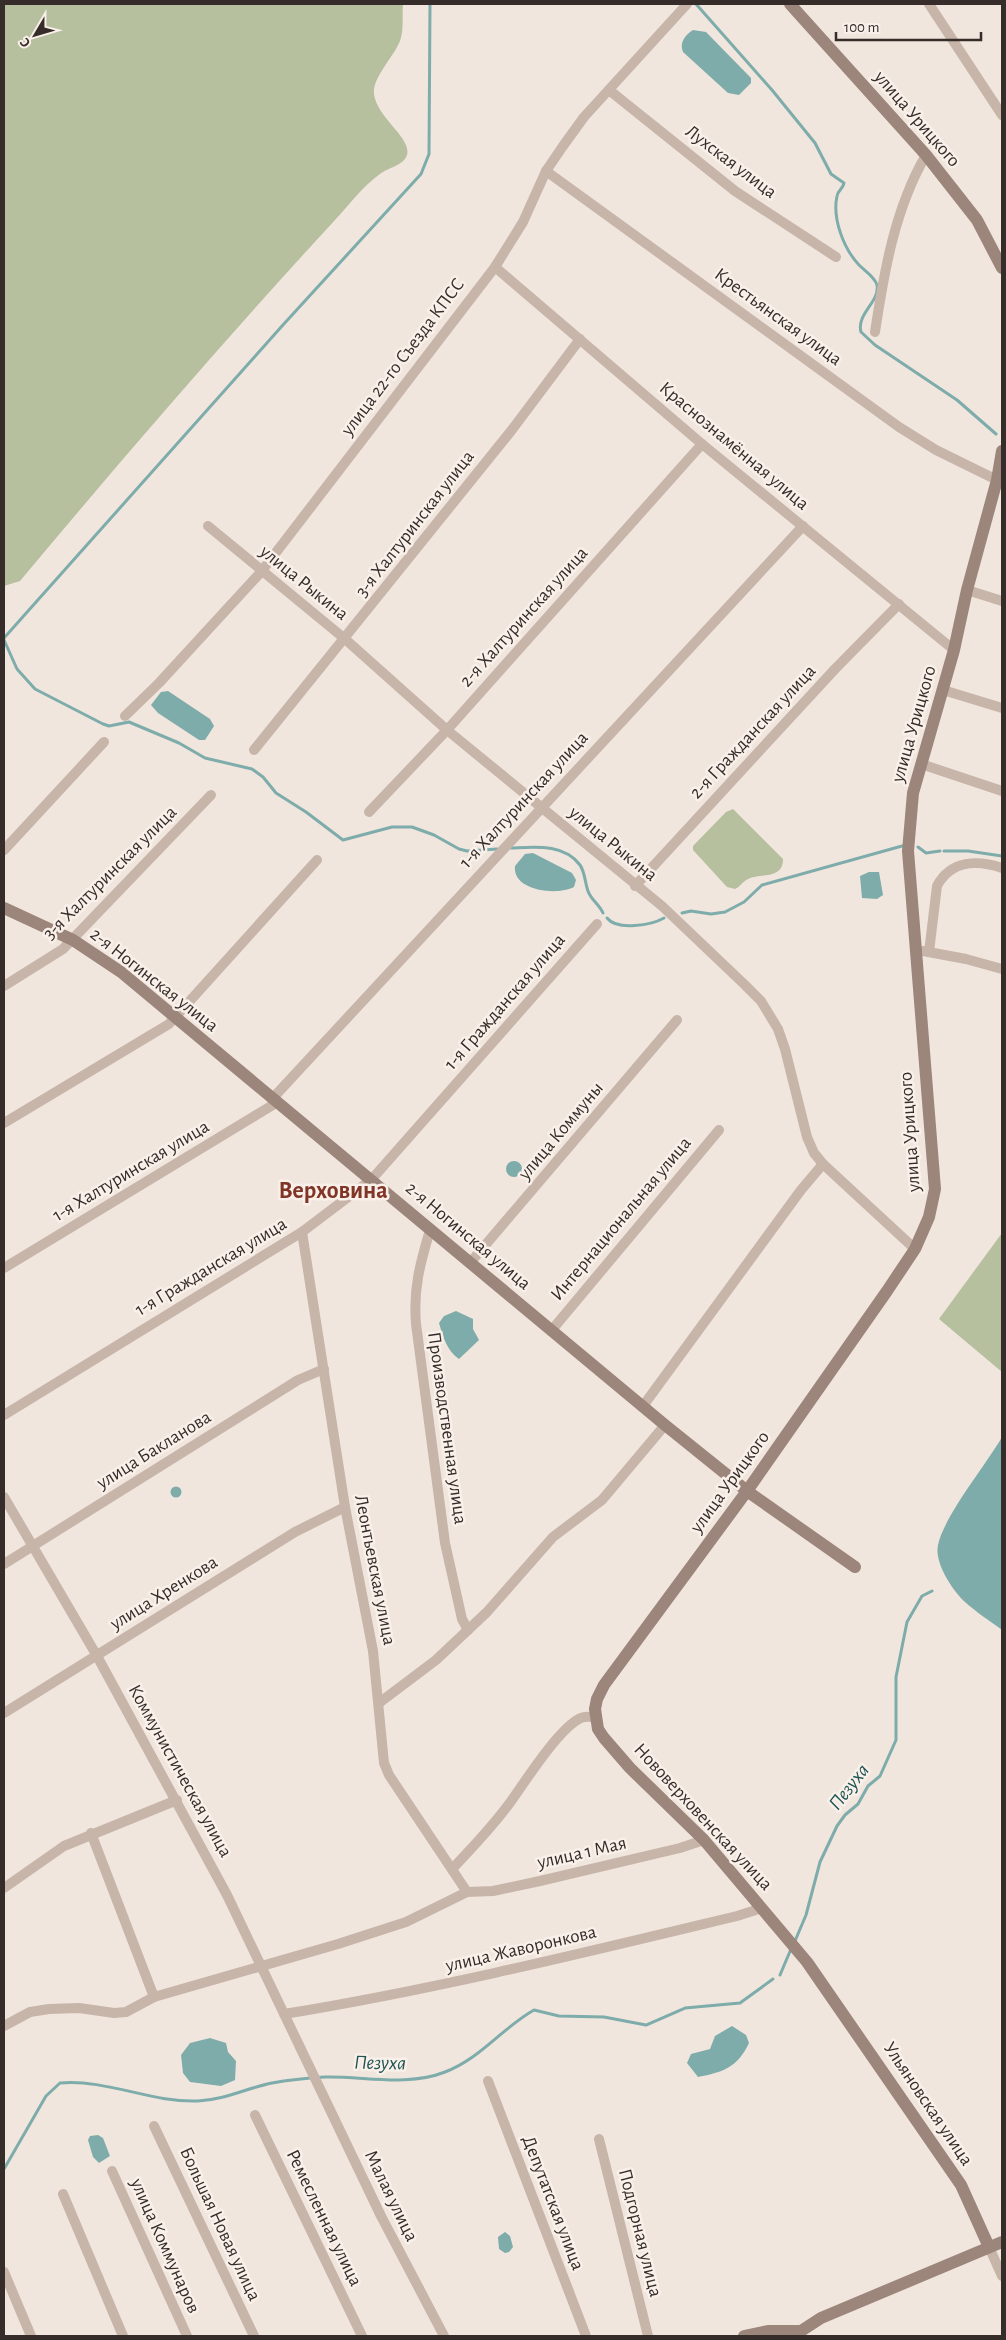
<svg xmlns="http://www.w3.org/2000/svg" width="1006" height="2340" font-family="'Alegreya Sans',sans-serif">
<rect width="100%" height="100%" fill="#f1e6dd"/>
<g fill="#b6bf9e">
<path d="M4,4H403C402,15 404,31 400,41C393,58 372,78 374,94C377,118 412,138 407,155C403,166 389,167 380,174C363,186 350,204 335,220C227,337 122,459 20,581L4,586Z"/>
<path d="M733,809L783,859C783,880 760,873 748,879C743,881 740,887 735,889L727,887L693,850V846L726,812Z"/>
<polygon points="1002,1233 1002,1372 939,1319"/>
</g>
<g fill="#7eacab">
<path d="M693,30L706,32L751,78V83L739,95L728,93L683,52C679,43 685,35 693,30Z"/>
<polygon points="168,691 210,719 214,726 205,740 199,740 158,713 151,705 161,692"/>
<path d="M533,853L572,873L576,880L574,887C557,896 512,891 515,866L525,854Z"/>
<polygon points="869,872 879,872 883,895 877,899 862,898 860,876"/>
<circle cx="514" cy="1169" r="8"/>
<path d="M456,1311L473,1319V1329L479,1340L459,1359C447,1351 443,1337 439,1323L444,1316Z"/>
<path d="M1002,1437V1630C990,1621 976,1612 965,1602C953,1591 934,1563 938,1545C944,1516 986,1465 1002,1437Z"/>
<circle cx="176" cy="1492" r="5.5"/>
<path d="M732,2026L746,2035L749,2043C737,2068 723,2072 698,2077L687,2063L691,2054L710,2049L715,2036Z"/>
<polygon points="210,2038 226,2043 228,2052 236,2061 235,2080 221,2086 190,2082 183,2073 181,2055 190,2043"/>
<polygon points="98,2135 103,2138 110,2156 99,2163 93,2157 88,2140 90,2136"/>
<polygon points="505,2232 510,2236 513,2247 509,2252 505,2253 499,2249 498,2237"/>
</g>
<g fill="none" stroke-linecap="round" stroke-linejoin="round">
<g stroke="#7eacab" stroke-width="3">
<path d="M696,4L772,90L815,143L831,174L844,183C843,189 838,190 837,196C832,219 844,249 859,265C865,271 875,277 877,285C880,302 856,314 861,332L875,345L957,400L996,434"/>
<polyline points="4,638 282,326 421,174 429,154 430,4"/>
<polyline points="4,640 17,669 35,689 103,724 109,726 129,722 179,743 205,758 252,769 263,777 276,793 306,812 343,840 392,827 412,827 434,835 459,849 467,851 497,849"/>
<polyline points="918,847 926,853 940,851"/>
<path d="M511,848C534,847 564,843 580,865C585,872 585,883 588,891C591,900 599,904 603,913"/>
<polyline points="944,851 968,851 1002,856"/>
<polyline points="682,913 691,911 711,914 725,912 744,902 762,885 902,846"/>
<path d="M607,918C617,931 652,925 664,918"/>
<polyline points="795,1941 806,1915 820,1862 837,1826 845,1815 858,1804 868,1786 880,1776 896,1740 896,1677 907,1622 922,1596 932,1591"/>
<polyline points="780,1975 791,1949"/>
<path d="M4,2169L46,2096L60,2083C107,2079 152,2103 198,2101C224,2100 247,2088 272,2083C288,2080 308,2078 325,2077C364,2076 407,2087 445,2072C480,2059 502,2028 534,2010L559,2016L604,2017L646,2025L685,2008L740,2003L773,1979"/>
</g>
<g stroke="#c8b5aa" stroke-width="10">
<polyline points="929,4 1002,115"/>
<polyline points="609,90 735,191 836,257"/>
<polyline points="546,171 899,427 936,450 997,480"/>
<polyline points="495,267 702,444 954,650"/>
<path d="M875,332C884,272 895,208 926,155"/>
<polyline points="208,526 345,639 447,730 662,906 745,985 761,1001 778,1029 785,1049 807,1137 814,1153 823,1164 915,1249"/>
<polyline points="967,590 1002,601"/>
<polyline points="943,690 1002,708"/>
<polyline points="125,716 159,683 261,572 495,267 523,222 546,171 563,146 584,117 687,4"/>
<polyline points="254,750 511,431 580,339"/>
<polyline points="921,764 1002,791"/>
<polyline points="369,812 447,730 702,444"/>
<polyline points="4,850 104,742"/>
<polyline points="635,886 835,669 899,604"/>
<polyline points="923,951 966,959 1002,969"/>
<path d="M929,952L937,886C951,860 978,860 1002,868"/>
<polyline points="4,986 63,949 211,795"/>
<polyline points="272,1099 803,526"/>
<polyline points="4,1123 169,1024 317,860"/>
<path d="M430,1230C420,1264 413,1289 416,1324L445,1543L462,1619L468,1630"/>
<polyline points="302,1232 345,1507 373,1651 384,1763 389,1775 467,1892"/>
<polyline points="470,1263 677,1020"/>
<polyline points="4,1268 276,1103"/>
<polyline points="551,1331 719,1130"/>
<polyline points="643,1406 801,1190 823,1164"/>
<polyline points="4,1415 302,1232 372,1179 597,924"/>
<polyline points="4,1497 97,1656 227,1895 381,2216 444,2336"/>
<polyline points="4,1564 298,1380 324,1369"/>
<polyline points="379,1703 436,1660 487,1612 553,1537 602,1500 665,1425"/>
<polyline points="4,1713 295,1532 345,1507"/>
<polyline points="91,1833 154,1997"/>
<path d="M453,1868C473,1847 492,1827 509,1804C525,1782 555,1734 577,1720C583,1716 589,1716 596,1718"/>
<polyline points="4,1888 64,1846 177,1800"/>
<path d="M284,2014C437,1989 587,1952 737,1916L762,1908"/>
<polyline points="4,2026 30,2012 49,2009 79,2008 114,2013 126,2012 154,1997 338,1944 406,1922 467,1892 493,1891 540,1881 680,1848 704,1840"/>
<polyline points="488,2081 586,2336"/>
<polyline points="255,2115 362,2336"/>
<polyline points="154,2126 254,2336"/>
<polyline points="599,2139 648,2336"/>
<polyline points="112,2171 187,2336"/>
<polyline points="63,2194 123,2336"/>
<polyline points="989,2247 1002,2276"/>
<polyline points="4,2272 31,2336"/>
</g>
<g stroke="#9c857b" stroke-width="12">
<polyline points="790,4 926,155 977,220 1002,268"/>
<polyline points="4,908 73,940 121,972 665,1425 747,1491 855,1567"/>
<polyline points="989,2247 961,2185 807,1962 704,1840 630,1768 604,1738 598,1729 595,1709 597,1699 604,1685 747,1491 887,1291 915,1249 929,1217 935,1189 908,851 913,793 954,650 967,590 997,480 1002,451"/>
<polyline points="744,2336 768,2331 801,2331 821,2318 1002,2242"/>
</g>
</g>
<g text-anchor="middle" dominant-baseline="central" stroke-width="5" stroke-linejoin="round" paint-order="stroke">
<g font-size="19" fill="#362c29" stroke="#f9f0e9">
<text transform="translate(917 119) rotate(49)">улица Урицкого</text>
<text transform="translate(731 162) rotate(37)">Лухская улица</text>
<text transform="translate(778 317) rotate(36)">Крестьянская улица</text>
<text transform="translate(403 357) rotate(-53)">улица 22-го Съезда КПСС</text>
<text transform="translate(734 446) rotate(40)">Краснознамённая улица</text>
<text transform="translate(415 524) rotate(-52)">3-я Халтуринская улица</text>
<text transform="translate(304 583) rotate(39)">улица Рыкина</text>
<text transform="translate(524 617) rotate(-48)">2-я Халтуринская улица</text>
<text transform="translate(914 724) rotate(-74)">улица Урицкого</text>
<text transform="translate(753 732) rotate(-47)">2-я Гражданская улица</text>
<text transform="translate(524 800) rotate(-47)">1-я Халтуринская улица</text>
<text transform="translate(613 844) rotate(39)">улица Рыкина</text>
<text transform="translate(110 873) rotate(-45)">3-я Халтуринская улица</text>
<text transform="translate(154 980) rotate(38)">2-я Ногинская улица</text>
<text transform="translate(505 1002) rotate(-49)">1-я Гражданская улица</text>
<text transform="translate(561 1131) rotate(-50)">улица Коммуны</text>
<text transform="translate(910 1132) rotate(-94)">улица Урицкого</text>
<text transform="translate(131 1171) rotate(-31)">1-я Халтуринская улица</text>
<text transform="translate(621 1219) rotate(-50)">Интернациональная улица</text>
<text transform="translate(468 1236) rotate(40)">2-я Ногинская улица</text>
<text transform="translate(211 1267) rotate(-31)">1-я Гражданская улица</text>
<text transform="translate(447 1428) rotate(82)">Производственная улица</text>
<text transform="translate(154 1450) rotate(-32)">улица Бакланова</text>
<text transform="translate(730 1482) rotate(-54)">улица Урицкого</text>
<text transform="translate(375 1570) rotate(79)">Леонтьевская улица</text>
<text transform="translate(164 1593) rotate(-32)">улица Хренкова</text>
<text transform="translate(180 1771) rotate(61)">Коммунистическая улица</text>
<text transform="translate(703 1817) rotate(47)">Нововерховенская улица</text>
<text transform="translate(582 1853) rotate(-13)">улица 1 Мая</text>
<text transform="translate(521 1949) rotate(-13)">улица Жаворонкова</text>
<text transform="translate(928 2104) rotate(56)">Ульяновская улица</text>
<text transform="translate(391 2196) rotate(64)">Малая улица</text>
<text transform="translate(553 2203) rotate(69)">Депутатская улица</text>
<text transform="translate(324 2218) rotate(64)">Ремесленная улица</text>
<text transform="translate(220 2224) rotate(65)">Большая Новая улица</text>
<text transform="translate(640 2233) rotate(76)">Подгорная улица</text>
<text transform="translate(165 2246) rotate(66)">улица Коммунаров</text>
</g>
<g font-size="20" font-style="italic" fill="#215555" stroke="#f9f0e9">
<text transform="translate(849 1787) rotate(-52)">Пезуха</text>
<text transform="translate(380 2063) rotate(1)">Пезуха</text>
</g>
<g font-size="24" font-weight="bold" fill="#813526" stroke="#f9f0e9">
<text x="333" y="1191">Верховина</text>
</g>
</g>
<rect width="1006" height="2340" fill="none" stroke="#362c29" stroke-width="10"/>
<g transform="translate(35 35) rotate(232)" stroke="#f9f0e9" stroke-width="4" paint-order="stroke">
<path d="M0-4L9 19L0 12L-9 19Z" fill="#362c29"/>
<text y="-8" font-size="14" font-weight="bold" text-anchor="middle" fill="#362c29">С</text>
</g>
<path d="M836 32v8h145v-8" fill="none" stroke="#362c29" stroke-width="2.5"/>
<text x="844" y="32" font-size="15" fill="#362c29" stroke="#f9f0e9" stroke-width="4" paint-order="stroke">100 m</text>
</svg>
